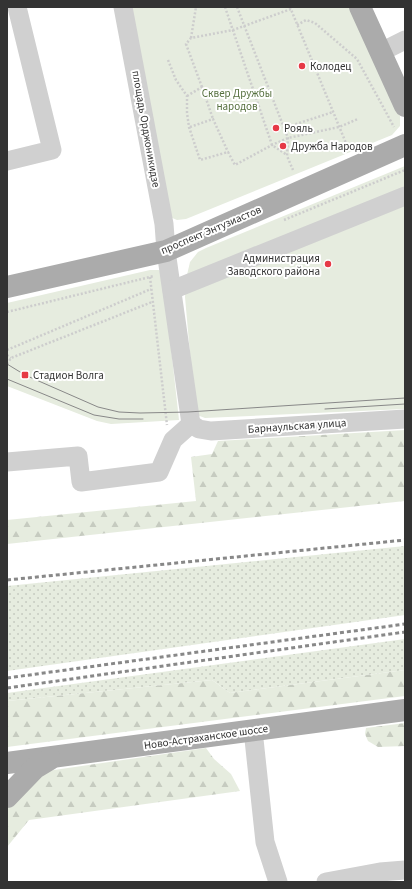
<svg xmlns="http://www.w3.org/2000/svg" width="412" height="889" font-family="'Source Sans 3',sans-serif">
<defs>
<pattern id="grass-dots" width="8" height="8" patternUnits="userSpaceOnUse"><rect width="8" height="8" fill="#e6ecdf"/><path d="M2 2h.1M6 6h.1" fill="none" stroke="#c6cbc0" stroke-width="1.8" stroke-linecap="round"/></pattern>
<pattern id="forest-firs" width="22" height="20" patternUnits="userSpaceOnUse"><rect width="22" height="20" fill="#e6ecdf"/><path d="M5 1l3.5 6h-7zM16 11l3.5 6h-7z" fill="#c6cbc0"/></pattern>
</defs>
<rect width="100%" height="100%" fill="#fff"/>
<g fill="url(#grass-dots)">
<polygon points="405,546 405,615 7,671 7,586"/>
<polygon points="405,639 405,670 230,693 212,680 7,701 7,693"/>
</g>
<g fill="url(#forest-firs)">
<polygon points="405,430 405,501 7,544 7,520 196,501 191,457 212,454 218,441"/>
<polygon points="405,670 405,696 7,747 7,701 212,680 230,693"/>
<polygon points="405,723 405,746 378,747 368,741 365,734 366,728"/>
<polygon points="206,748 214,759 231,774 240,791 29,820 7,847 7,809 30,784 47,771"/>
</g>
<g fill="#e6ecdf">
<polygon points="127,7 351,7 400,116 400,126 392,135 186,219 177,220 170,217"/>
<polygon points="405,166 405,409 205,418 197,415 195,410 185,297 187,275 190,262 198,252 206,248"/>
<polygon points="150,270 159,270 163,276 179,420 111,424 97,421 7,386 7,303"/>
</g>
<g fill="none" stroke-linecap="round" stroke-linejoin="round">
<g stroke="#cdcdcd" stroke-width="2.5" stroke-dasharray="2 2" stroke-linecap="butt">
<polyline points="225,7 272,145 287,155"/>
<polyline points="237,7 288,138 287,156 293,170"/>
<polyline points="290,7 348,148"/>
<polyline points="297,25 306,20 315,23 357,59 394,127"/>
<polyline points="191,38 196,7"/>
<polyline points="168,60 176,80 187,96 187,113 189,127 200,160 228,152 235,165 272,145 288,138 339,127 358,119"/>
<polyline points="202,87 186,44 191,38 233,30 291,9"/>
<polyline points="187,96 202,87 213,119"/>
<polyline points="190,127 213,119 228,152"/>
<polyline points="284,128 333,112"/>
<polyline points="284,220 405,170"/>
<polyline points="150,277 167,425"/>
<polyline points="7,312 154,276"/>
<polyline points="7,350 151,289"/>
<polyline points="7,355 11,358"/>
<polyline points="7,364 11,358 152,302"/>
</g>
<g stroke="#d0d0d0" stroke-width="19">
<polyline points="123,7 164,224 166,251 191,424"/>
<polyline points="381,52 405,40"/>
<polyline points="7,161 52,150 17,7"/>
<polyline points="172,290 405,196"/>
<polyline points="191,424 199,429 211,431 405,419"/>
<polyline points="7,462 78,456 81,482 159,472 173,440 191,424"/>
<polyline points="253,730 265,842 278,882"/>
<polyline points="326,882 380,872 405,870"/>
</g>
<g stroke="#ababab" stroke-width="22">
<polyline points="360,7 405,106"/>
<polyline points="7,287 166,251 405,145"/>
<polyline points="7,763 405,710"/>
<polyline points="7,797 35,768 50,759"/>
</g>
<g stroke="#888" stroke-width="1">
<polyline points="7,364 25,375 98,407 119,412 140,413 188,412 405,398"/>
<polyline points="7,379 94,415 119,419 143,419"/>
<polyline points="325,409 405,404"/>
</g>
<g stroke="#888" stroke-width="3" stroke-dasharray="4 3" stroke-linecap="butt">
<polyline points="7,580 405,540"/>
<polyline points="7,678 405,624"/>
<polyline points="7,688 405,632"/>
</g>
</g>
<g fill="#e63946" stroke="#fff" stroke-width="1.5">
<circle cx="302" cy="66" r="4"/>
<circle cx="276" cy="128" r="4"/>
<circle cx="283" cy="146" r="4"/>
<circle cx="328" cy="264" r="4"/>
<rect x="21" y="371" width="8" height="8" rx="2"/>
</g>
<g text-anchor="middle" dominant-baseline="central" stroke-width="4" stroke-linejoin="round" paint-order="stroke">
<g font-size="11" fill="#333" stroke="#fff" text-anchor="start">
<text x="310" y="66">Колодец</text>
<text x="284" y="128">Рояль</text>
<text x="291" y="146">Дружба Народов</text>
<text x="320" y="258" text-anchor="end">Администрация<tspan x="320" dy="13">Заводского района</tspan></text>
<text x="33" y="375">Стадион Волга</text>
</g>
<g font-size="11" fill="#56703f" stroke="#fff">
<text x="237" y="93">Сквер Дружбы<tspan x="237" dy="13">народов</tspan></text>
</g>
<g font-size="11" fill="#333" stroke="#fff">
<text transform="translate(146 129) rotate(80)">площадь Орджоникидзе</text>
<text transform="translate(211 230) rotate(-23)">проспект Энтузиастов</text>
<text transform="translate(297 426) rotate(-4)">Барнаульская улица</text>
<text transform="translate(206 737) rotate(-8)">Ново-Астраханское шоссе</text>
</g>
</g>
<rect width="412" height="889" fill="none" stroke="#333333" stroke-width="16"/>
</svg>
